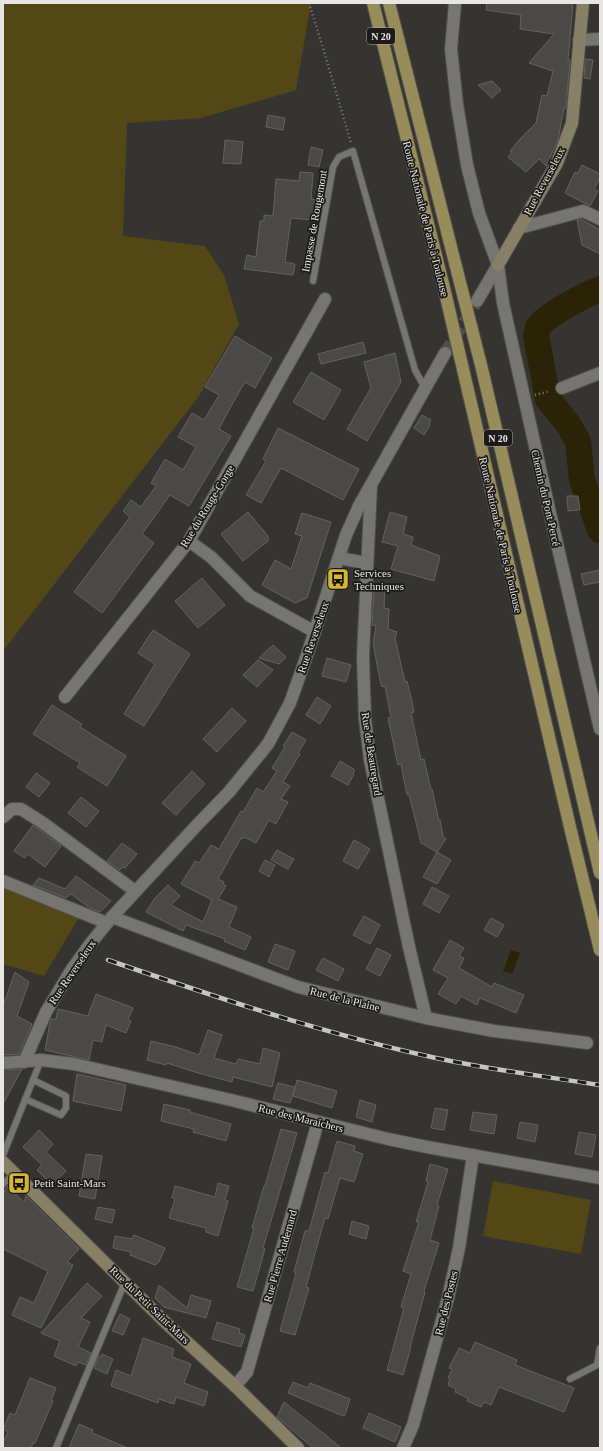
<svg xmlns="http://www.w3.org/2000/svg" width="603" height="1451" font-family="Georgia,serif">
<rect width="100%" height="100%" fill="#353431"/>
<g fill="#544716">
<polygon points="3,3 311,3 296,90 201,118 127,123 123,236 205,246 224,275 239,324 199,396 3,651"/>
<polygon points="3,887 81,914 44,976 3,964"/>
<polygon points="493,1181 591,1200 581,1254 483,1236"/>
</g>
<polygon fill="#2a2308" points="511,950 520,953 512,974 503,971"/>
<g fill="none" stroke-linecap="round" stroke-linejoin="round">
<path stroke="#2a2308" stroke-width="26" d="M600,289C588,293 543,317 538,327C537,329 537,334 536,336L548,399L568,424L578,441L582,480L600,530"/>
</g>
<g fill="#4a4946" stroke="#63625f">
<polygon points="487,3 573,3 568,60 570,60 566,108 564,108 558,140 546,166 539,159 526,172 508,157 512,152 510,151 520,139 536,123 542,95 547,96 553,71 529,63 554,34 520,29 521,15 486,10"/>
<polygon points="585,59 593,60 590,79 584,78"/>
<polygon points="492,81 501,90 492,98 478,85"/>
<polygon points="268,115 285,118 283,130 266,127"/>
<polygon points="225,140 243,142 241,164 223,163"/>
<polygon points="311,147 323,150 319,167 308,165"/>
<polygon points="582,165 600,174 600,178 594,189 598,191 590,206 565,193 575,172 578,173"/>
<polygon points="300,172 313,173 311,199 317,200 313,220 291,218 285,262 295,264 293,275 244,269 247,255 256,257 260,221 264,221 264,215 273,216 276,179 299,181"/>
<polygon points="581,219 600,230 600,254 582,245 577,220"/>
<polygon points="235,336 272,358 255,388 245,382 230,408 219,429 231,436 189,506 170,495 142,534 154,543 102,613 74,592 130,517 123,511 131,500 141,507 156,486 151,483 165,459 183,470 196,447 178,437 192,413 204,420 219,395 205,387"/>
<polygon points="363,342 366,353 321,364 318,354"/>
<polygon points="395,353 401,382 367,441 347,429 371,388 364,362"/>
<polygon points="311,372 341,390 324,420 293,402"/>
<polygon points="422,415 431,420 429,424 430,425 424,435 414,428"/>
<polygon points="278,428 359,469 343,500 281,468 261,503 246,495 266,461 263,459"/>
<polygon points="567,496 578,496 580,510 568,511"/>
<polygon points="248,512 268,536 268,541 243,561 221,534"/>
<polygon points="390,512 407,517 403,534 413,537 411,545 440,556 434,581 391,569 398,546 382,542"/>
<polygon points="302,513 331,522 307,598 295,603 262,585 275,560 291,569 302,536 295,534"/>
<polygon points="600,570 600,582 584,585 581,574"/>
<polygon points="202,578 225,605 198,628 175,601"/>
<polygon points="374,590 385,590 384,608 389,609 388,629 397,632 395,638 405,682 407,681 411,697 414,712 411,713 421,760 424,759 431,790 432,789 439,821 440,820 443,837 446,839 437,852 421,843 409,794 407,795 401,764 398,765 388,718 391,717 385,686 382,687 380,680 373,643 376,626 372,625"/>
<polygon points="153,630 190,654 144,726 124,714 155,664 138,653"/>
<polygon points="273,645 286,657 279,664 259,658"/>
<polygon points="327,658 351,665 346,682 322,676"/>
<polygon points="258,660 273,670 257,687 243,675"/>
<polygon points="317,697 331,706 320,724 306,715"/>
<polygon points="52,705 82,724 80,727 126,756 107,786 77,767 80,763 33,734"/>
<polygon points="232,708 246,721 217,752 203,739"/>
<polygon points="292,732 306,740 298,753 300,754 283,782 290,786 281,799 288,802 276,824 269,820 256,843 244,837 242,839 241,838 218,879 224,882 223,884 226,886 218,899 237,907 229,927 251,937 245,950 224,941 225,939 186,925 183,931 146,912 155,898 168,885 180,896 171,905 203,922 212,900 181,884 195,861 199,863 211,845 219,849 241,811 243,812 257,788 263,792 277,771 272,768 285,747 283,746"/>
<polygon points="340,761 355,770 353,773 354,774 348,785 331,776"/>
<polygon points="192,771 205,784 176,815 162,803"/>
<polygon points="36,773 50,783 39,797 26,787"/>
<polygon points="81,797 99,811 86,827 68,813"/>
<polygon points="33,825 61,846 45,867 28,854 25,858 14,851"/>
<polygon points="354,840 370,849 358,869 343,861"/>
<polygon points="122,843 137,854 125,868 123,867 120,870 107,861"/>
<polygon points="277,850 294,859 288,869 271,860"/>
<polygon points="437,852 451,860 437,884 423,877"/>
<polygon points="265,860 275,865 269,877 259,871"/>
<polygon points="76,876 111,901 100,912 90,908 71,894 66,898 33,885 39,878 65,889"/>
<polygon points="432,887 449,896 439,913 423,904"/>
<polygon points="364,916 380,925 370,944 353,935"/>
<polygon points="491,918 504,925 497,937 484,930"/>
<polygon points="450,940 464,948 459,956 464,958 459,968 492,987 494,983 524,995 516,1013 480,998 477,1005 461,996 456,1004 438,994 448,978 433,970"/>
<polygon points="275,944 295,951 288,970 268,962"/>
<polygon points="377,948 391,955 380,976 366,969"/>
<polygon points="323,958 344,969 338,981 316,970"/>
<polygon points="15,972 29,982 17,1016 32,1024 19,1054 3,1055 3,1006"/>
<polygon points="96,994 133,1008 128,1020 131,1021 126,1033 106,1025 102,1042 93,1040 89,1060 45,1050 50,1022 51,1019 56,1019 58,1009 88,1016"/>
<polygon points="208,1030 222,1035 214,1058 236,1064 238,1059 260,1064 263,1048 280,1053 272,1087 233,1077 232,1082 198,1073 167,1063 166,1065 147,1060 151,1041 176,1047 199,1055"/>
<polygon points="22,1069 3,1104 3,1070"/>
<polygon points="77,1074 126,1085 121,1111 73,1101"/>
<polygon points="297,1080 337,1091 332,1108 293,1096"/>
<polygon points="278,1083 295,1087 290,1103 273,1099"/>
<polygon points="360,1100 376,1105 372,1122 356,1117"/>
<polygon points="164,1104 190,1110 190,1112 231,1124 226,1141 193,1132 194,1129 161,1121"/>
<polygon points="435,1108 448,1110 444,1130 431,1128"/>
<polygon points="473,1112 497,1115 494,1134 470,1130"/>
<polygon points="520,1122 538,1125 535,1142 517,1138"/>
<polygon points="281,1129 297,1133 263,1248 265,1249 253,1291 237,1287 254,1228 252,1228 264,1186 265,1186"/>
<polygon points="39,1130 53,1144 46,1152 66,1171 52,1185 37,1170 42,1165 23,1147"/>
<polygon points="579,1132 596,1135 592,1157 575,1154"/>
<polygon points="337,1141 355,1146 354,1151 363,1154 354,1182 340,1178 328,1219 325,1218 317,1246 306,1287 309,1288 295,1335 280,1331 296,1273 294,1272 305,1231 309,1231 325,1172 328,1173"/>
<polygon points="86,1154 102,1156 95,1199 79,1196"/>
<polygon points="430,1164 448,1169 437,1205 439,1206 430,1240 439,1243 424,1291 425,1292 410,1347 411,1347 403,1375 387,1370 404,1308 401,1307 411,1274 403,1271 419,1222 416,1222 428,1182 426,1181"/>
<polygon points="218,1183 229,1186 225,1200 228,1201 218,1236 206,1232 206,1228 169,1218 175,1199 172,1198 175,1186 215,1197"/>
<polygon points="7,1186 24,1202 26,1196 79,1249 67,1262 73,1265 41,1328 12,1315 20,1297 34,1303 48,1271 3,1249 3,1195"/>
<polygon points="98,1207 115,1210 112,1223 95,1219"/>
<polygon points="352,1221 369,1226 366,1239 349,1234"/>
<polygon points="134,1235 165,1248 159,1262 155,1265 130,1255 131,1252 113,1248 115,1236 132,1239"/>
<polygon points="87,1283 102,1296 81,1318 90,1322 78,1347 91,1353 86,1365 78,1362 76,1366 54,1356 60,1341 41,1333"/>
<polygon points="159,1285 187,1308 191,1295 211,1301 206,1318 164,1307 155,1298"/>
<polygon points="120,1314 130,1319 123,1335 112,1331"/>
<polygon points="217,1322 240,1329 239,1333 245,1335 241,1347 212,1339"/>
<polygon points="143,1338 174,1349 172,1357 191,1364 184,1383 208,1392 204,1406 176,1397 174,1404 159,1399 158,1403 111,1386 116,1370 131,1376"/>
<polygon points="475,1342 517,1360 515,1365 574,1388 564,1412 499,1387 491,1405 484,1402 481,1407 467,1401 468,1398 455,1392 456,1389 448,1385 450,1379 448,1378 452,1369 449,1368 459,1348 470,1353"/>
<polygon points="102,1354 113,1359 107,1374 94,1368 99,1356 101,1357"/>
<polygon points="30,1378 56,1388 51,1400 53,1401 35,1443 33,1443 31,1448 3,1448 3,1443 8,1432 3,1429 10,1413 15,1415"/>
<polygon points="293,1382 308,1388 310,1383 350,1399 345,1415 343,1416 288,1393"/>
<polygon points="284,1402 328,1437 341,1448 313,1448 277,1417"/>
<polygon points="369,1413 401,1427 395,1442 363,1428"/>
<polygon points="79,1424 93,1430 92,1433 128,1448 69,1448"/>
</g>
<g fill="none" stroke-linecap="round" stroke-linejoin="round">
<polyline stroke="#504f4c" stroke-width="12" stroke-dasharray="12 6" stroke-linecap="butt" points="445,353 477,301"/>
<g stroke="#51504e" stroke-width="8">
<g id="lane">
<polyline points="313,281 333,167 339,157 353,151 415,370 425,388"/>
<polyline points="25,1099 61,1115 66,1108 66,1096 33,1080"/>
<polyline points="3,1155 41,1060"/>
<polyline points="3,1184 15,1173"/>
<polyline points="570,1379 597,1365 600,1348"/>
<polyline points="56,1448 125,1282"/>
</g>
</g>
<g stroke="#51504e" stroke-width="14">
<g id="street">
<polyline points="455,3 451,49 457,104 467,165 479,213 498,265 503,303 552,522 600,729"/>
<polyline points="579,40 600,39"/>
<polyline points="519,228 583,211 600,219"/>
<polyline points="477,301 498,265"/>
<polyline points="562,388 600,373"/>
<polyline points="371,486 363,657 365,719 370,760 409,947 426,1018"/>
<polyline points="189,541 211,557 250,596 315,632"/>
<polyline points="339,558 366,563"/>
<polyline points="65,697 189,541 325,299"/>
<polyline points="3,817 12,809 21,809 43,823 135,891"/>
<polyline points="3,881 107,923"/>
<polyline points="112,917 298,987 426,1018 494,1031 587,1043"/>
<polyline points="24,1062 46,1012 72,969 90,944 112,917 197,825 229,792 268,744 290,703 307,655 346,535 359,506 445,353"/>
<polyline points="3,1063 41,1060 74,1064 231,1100 388,1139 427,1147 600,1178"/>
<polyline points="235,1386 247,1372 318,1122"/>
<polyline points="403,1448 413,1425 448,1298 459,1248 473,1155"/>
</g>
</g>
<g stroke="#51504e" stroke-width="14">
<g id="secondary">
<polyline points="498,265 557,163 572,123 583,3"/>
<polyline points="3,1162 166,1323 235,1386 298,1448"/>
</g>
</g>
<g stroke="#51504e" stroke-width="14">
<g id="primary">
<polyline points="373,3 444,288 570,827 600,950"/>
<polyline points="389,3 482,369 600,873"/>
</g>
</g>
<g stroke="#7f7e7b" stroke-width="2.5" stroke-dasharray="1 3" stroke-linecap="butt">
<polyline points="309,3 326,58 351,143"/>
<polyline points="535,395 550,391"/>
</g>
<use href="#lane" stroke="#767572" stroke-width="6"/>
<use href="#street" stroke="#767572" stroke-width="12"/>
<use href="#secondary" stroke="#888066" stroke-width="12"/>
<use href="#primary" stroke="#998c5b" stroke-width="12"/>
<g stroke="#c7c6c4" stroke-width="4.5">
<path id="rail" d="M108,960C213,996 318,1032 427,1056C484,1069 542,1076 600,1085"/>
</g>
<use href="#rail" stroke="#1c1b1a" stroke-width="3" stroke-dasharray="9" stroke-linecap="butt"/>
</g>
<defs>
<g id="bus-square" transform="scale(1.15)"><rect x="-9" y="-9" width="18" height="18" rx="4" fill="#d6b534" stroke="#1c1b1a"/><path d="M-5-6H5V4H4V6H2V4H-2V6H-4V4H-5ZM-3.5-4V0h7V-4ZM-3.5 1.2v1.5H-2V1.2ZM2 1.2v1.5H3.5V1.2Z" fill="#111"/></g>
</defs>
<g fill-rule="evenodd">
<use href="#bus-square" x="338" y="579"/>
<use href="#bus-square" x="19" y="1183"/>
</g>
<g text-anchor="middle" dominant-baseline="central" stroke-width="3.5" stroke-linejoin="round" paint-order="stroke">
<g fill="#1c1b1a" stroke="#aaa9a7" stroke-width="1">
<rect x="367" y="28" width="28" height="16" rx="3"/>
<rect x="484" y="430" width="28" height="16" rx="3"/>
</g>
<g font-size="10" font-weight="bold" fill="#e7e6e4">
<text x="381" y="36">N 20</text>
<text x="498" y="438">N 20</text>
</g>
<g font-size="11" fill="#e7e6e4" stroke="#1c1b1a">
<text transform="translate(544 181) rotate(-62)">Rue Reverseleux</text>
<text transform="translate(426 219) rotate(76)">Route Nationale de Paris à Toulouse</text>
<text transform="translate(314 221) rotate(-80)">Impasse de Rougemont</text>
<text transform="translate(546 498) rotate(77)">Chemin du Pont Percé</text>
<text transform="translate(207 506) rotate(-59)">Rue du Rouge-Gorge</text>
<text transform="translate(501 535) rotate(77)">Route Nationale de Paris à Toulouse</text>
<text transform="translate(313 637) rotate(-71)">Rue Reverseleux</text>
<text transform="translate(372 754) rotate(81)">Rue de Beauregard</text>
<text transform="translate(72 972) rotate(-56)">Rue Reverseleux</text>
<text transform="translate(345 999) rotate(14)">Rue de la Plaine</text>
<text transform="translate(301 1118) rotate(14)">Rue des Maraichers</text>
<text transform="translate(280 1256) rotate(-74)">Rue Pierre Audemard</text>
<text transform="translate(446 1303) rotate(-76)">Rue des Postes</text>
<text transform="translate(150 1305) rotate(44)">Rue du Petit Saint-Mars</text>
</g>
<g font-size="11" fill="#e7e6e4" stroke="#1c1b1a" text-anchor="start">
<text x="354" y="573">Services<tspan x="354" dy="13">Techniques</tspan></text>
<text x="34" y="1183">Petit Saint-Mars</text>
</g>
</g>
<rect width="603" height="1451" fill="none" stroke="#e7e6e4" stroke-width="8"/>
</svg>
